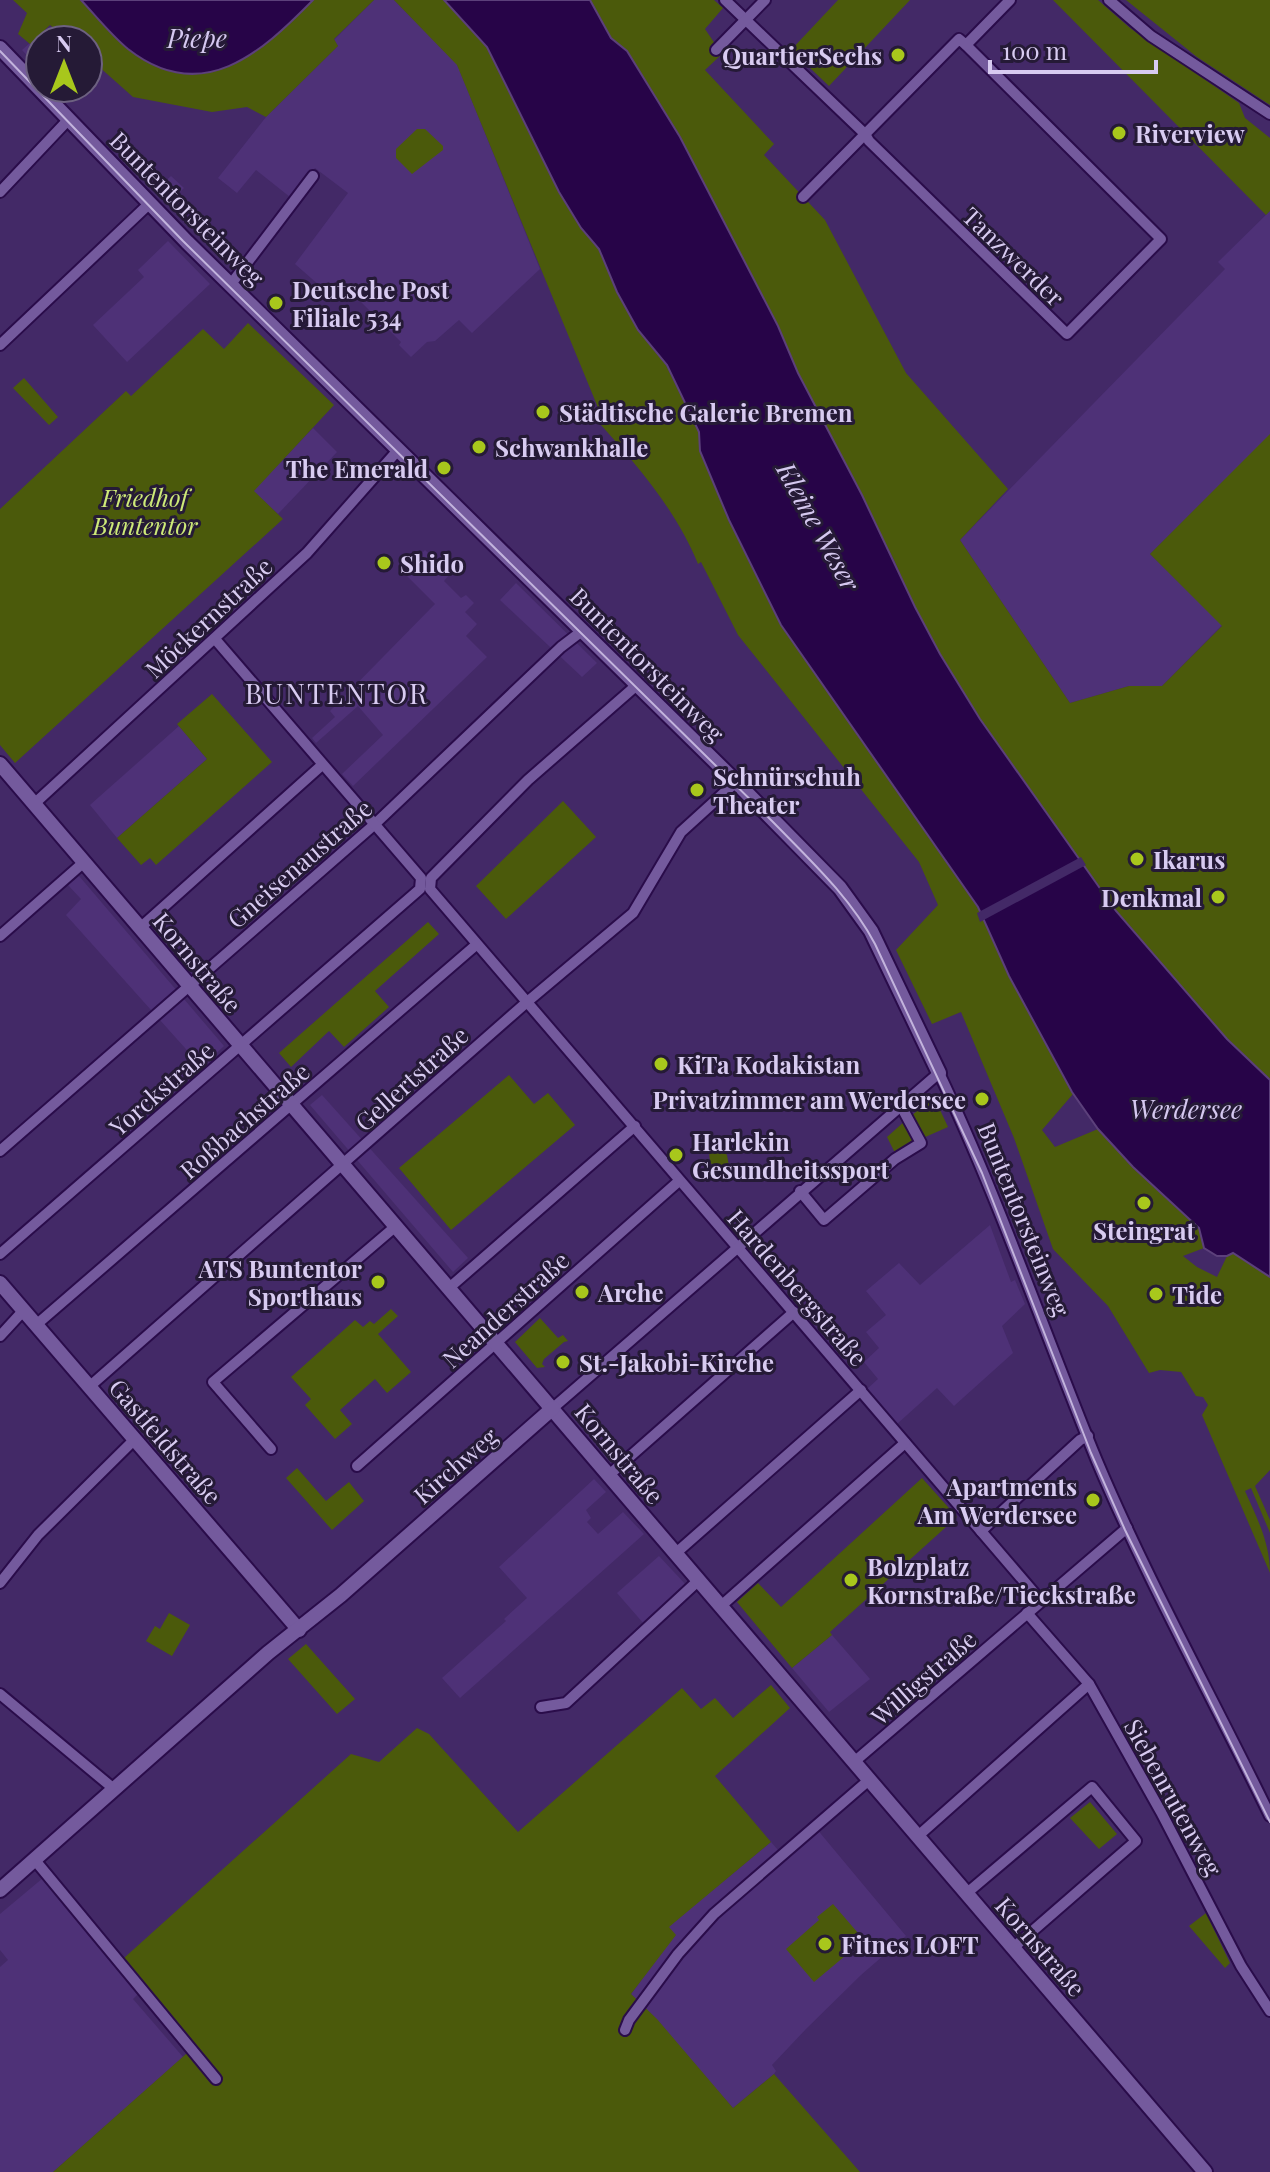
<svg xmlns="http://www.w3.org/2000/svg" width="1270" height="2172" font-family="'Playfair Display',serif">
<rect width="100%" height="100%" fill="#432967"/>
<g fill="#4e3177">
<polygon points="374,0 394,0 457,64 540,269 472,333 459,320 435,341 427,342 411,357 399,345 401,342 342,283 339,282 328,293 295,264 348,193 315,168 290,197 256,170 237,193 218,178 266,117 338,46 334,40"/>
<polygon points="41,33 48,40 40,40 40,61 36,65 22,50"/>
<polygon points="171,176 184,188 169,203 156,190"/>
<polygon points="1270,211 1270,435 1150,554 1222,625 1162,686 1129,686 1070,703 960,540 1225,269 1218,262"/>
<polygon points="168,241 210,284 127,362 93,325 144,277 138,270"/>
<polygon points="313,428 337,452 278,514 253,491"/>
<polygon points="425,550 450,574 444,581 461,598 466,595 474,603 465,612 477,624 466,636 487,657 353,786 342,774 383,735 358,706 316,743 312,738 335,717 330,711 435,604 403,572"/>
<polygon points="516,583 597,663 582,677 500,600"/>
<polygon points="179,726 207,759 117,838 90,805"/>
<polygon points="79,876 224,1046 202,1067 66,915 81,899 68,885"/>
<polygon points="322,1095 468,1258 453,1272 310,1105"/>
<polygon points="990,1225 1011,1282 1015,1280 1025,1304 1002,1326 1013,1353 954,1406 937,1388 897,1424 867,1389 878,1379 864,1362 879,1348 866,1332 886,1315 866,1291 899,1263 920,1285"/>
<polygon points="594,1479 606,1492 586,1510 591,1518 587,1522 598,1534 623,1512 644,1534 460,1698 442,1678 506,1621 504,1619 527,1598 499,1567"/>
<polygon points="659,1556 687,1586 644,1624 617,1593"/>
<polygon points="832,1635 870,1679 829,1712 792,1668"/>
<polygon points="811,1822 906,1936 861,1975 806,2029 772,2065 776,2071 774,2074 733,2108 631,1994 675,1935 668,1927 771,1842 778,1850"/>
<polygon points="43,1878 138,1994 133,1999 183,2057 53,2172 0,2172 0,1967 8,1960 0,1950 0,1914"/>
</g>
<g fill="#4b5a0b">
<polygon points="13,0 374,0 334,39 338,46 266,117 247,107 212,112 133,97 88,57 88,40 68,40 50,25 30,44 18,34 27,13"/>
<path d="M394,0H444L487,47L559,192L581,228L599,249L617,292L638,330L666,365L699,432L700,451L729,520L781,625L978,907L1009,976L1073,1094L1042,1130L1055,1147L1098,1129L1133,1168L1199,1228L1204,1248L1183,1256L1197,1267L1217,1277L1227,1256L1233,1253L1270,1277V1470L1255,1486L1270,1520V1533L1251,1488L1245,1491C1257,1518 1270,1543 1270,1573L1202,1415L1208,1405L1203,1397L1196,1396L1181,1372L1160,1370L1149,1373L1108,1306L1053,1249L1014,1138L961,1012L932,1024L896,950L938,905L919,862L738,635L701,562L698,564C675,507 633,461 593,416L599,410L457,65Z"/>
<polygon points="590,0 714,0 723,8 705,29 722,54 705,70 774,144 764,155 825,220 906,373 1008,489 960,540 1070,703 1129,686 1162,686 1222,626 1150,554 1270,434 1270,1080 1227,1039 1116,911 980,719 940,654 915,607 894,560 798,373 778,326 680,137 627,51 611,38"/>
<polygon points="838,0 910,0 829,86 791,50"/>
<polygon points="1053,0 1098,0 1130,28 1239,103 1245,118 1270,138 1270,211 1266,215"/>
<polygon points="1126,0 1270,0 1270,105 1197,57"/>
<polygon points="417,129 425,129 443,146 443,150 412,174 396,158 396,149"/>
<polygon points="248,323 334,405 254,491 283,519 15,763 0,745 0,509 126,391 131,396 203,329 224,349"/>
<polygon points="24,378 58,417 49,425 13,388"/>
<polygon points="212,694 272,762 156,865 150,858 141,865 117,838 207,759 177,724"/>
<polygon points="563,801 596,837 506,919 476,886"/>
<polygon points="428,922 439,934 375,991 389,1007 344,1047 329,1031 291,1067 279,1053"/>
<polygon points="509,1075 534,1104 548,1093 575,1125 451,1230 399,1168"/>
<polygon points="934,1097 948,1127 923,1138 911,1116"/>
<polygon points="905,1121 916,1141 895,1153 887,1137"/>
<polygon points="710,1139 727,1155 729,1166 724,1170 710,1163 709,1151 704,1145"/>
<polygon points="391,1309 398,1316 378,1334 411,1372 387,1393 375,1379 340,1410 352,1424 335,1439 305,1405 311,1399 291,1377 355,1320 363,1327 370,1321 374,1324"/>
<polygon points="540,1318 558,1338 563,1335 568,1341 564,1342 544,1359 542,1364 545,1367 537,1368 515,1342"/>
<polygon points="297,1468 326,1501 349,1482 364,1501 332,1530 286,1478"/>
<polygon points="922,1478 957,1517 830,1632 832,1635 792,1668 737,1602 758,1583 781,1607"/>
<polygon points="169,1613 190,1625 172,1656 146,1641 155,1626 160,1629"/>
<polygon points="306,1644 355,1699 337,1714 288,1659"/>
<polygon points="771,1685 790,1708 715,1776 771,1842 669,1927 676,1935 631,1994 657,2019 733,2108 774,2074 860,2172 53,2172 195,2046 124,1958 351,1754 379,1762 417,1728 429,1734 518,1832 682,1688 701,1709 715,1698 733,1718"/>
<polygon points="1090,1802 1117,1834 1099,1849 1070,1818"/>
<polygon points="833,1904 864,1940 814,1982 786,1949 819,1920 817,1917"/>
<polygon points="1206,1913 1230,1963 1225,1968 1189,1926"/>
</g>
<g fill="#270448" stroke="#5c407b" stroke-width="2">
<path d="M81,0H313C261,53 202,107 128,49C111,35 96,16 81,0Z"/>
<polygon points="444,0 590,0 611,38 627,51 680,137 778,326 798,373 862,495 915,607 940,654 980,719 1116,911 1227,1039 1270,1080 1270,1277 1233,1253 1227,1256 1217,1256 1204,1248 1199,1228 1133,1167 1098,1129 1072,1092 1009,976 978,907 781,625 729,520 700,451 699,432 667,365 638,330 617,292 599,249 581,228 559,192 487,47"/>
</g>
<polygon fill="#432967" points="1081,857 1086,865 980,922 977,913"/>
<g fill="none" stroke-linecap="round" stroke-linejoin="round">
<g stroke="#2a0c4a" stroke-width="14">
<g id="street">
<polyline points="725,0 865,134 869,141 1067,334 1161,239 966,45"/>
<polyline points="1109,0 1151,36 1270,114"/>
<polyline points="716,50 765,0"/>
<polyline points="0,192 69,119"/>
<polyline points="803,197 959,39 966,45 1010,0"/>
<polyline points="231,284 313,176"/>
<polyline points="0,345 150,203"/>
<polyline points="638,684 528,780 431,878 430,889 1041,1601"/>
<polyline points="34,804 307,553 399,449"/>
<polyline points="140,928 322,765"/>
<polyline points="0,936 83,863"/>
<polyline points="0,1151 375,824 561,647 582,631"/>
<polyline points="800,1191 824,1220 895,1159 921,1143 901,1106"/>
<polyline points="0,1254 420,889 421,878 215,639"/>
<polyline points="449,1288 635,1126"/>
<polyline points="36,1325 476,945"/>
<polyline points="0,1336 24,1310"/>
<polyline points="89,1387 527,1002 633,913 681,832 736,782"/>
<path d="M553,1408L939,1073C999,1199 1044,1332 1097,1461C1148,1582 1213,1698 1270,1816"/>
<polyline points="271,1449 213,1382 396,1226"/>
<polyline points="357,1466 679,1181"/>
<polyline points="609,1475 794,1312"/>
<polyline points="981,1531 1080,1440 1088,1436"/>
<polyline points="676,1553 861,1390"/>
<polyline points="0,1583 38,1535 135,1439"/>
<polyline points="721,1606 905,1443"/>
<polyline points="1027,1613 1089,1684 1161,1812 1241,1966 1270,2011"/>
<polyline points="0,1694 114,1789"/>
<polyline points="541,1707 566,1703 699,1580"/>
<polyline points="854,1762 1127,1528"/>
<polyline points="918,1836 1089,1684"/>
<polyline points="34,1859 216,2079"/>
<polyline points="967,1893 1092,1787 1136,1841 1013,1948"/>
<polyline points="625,2030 629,2020 678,1954 714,1914 869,1780"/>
</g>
</g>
<g stroke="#2a0c4a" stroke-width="18">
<g id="secondary">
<polyline points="0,48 187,242 736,782 840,888 871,931 939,1073"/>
<polyline points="0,764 1205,2172"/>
<polyline points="0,1283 299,1630"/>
<polyline points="0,1890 268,1653 341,1595 553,1408"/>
</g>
</g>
<use href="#street" stroke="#745a9d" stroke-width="10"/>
<use href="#secondary" stroke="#745a9d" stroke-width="14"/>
<path stroke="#c3b4dd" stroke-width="2" d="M0,51L183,241L773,822C811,861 850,897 875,944L982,1173L1091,1453L1125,1530L1270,1822"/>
</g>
<g fill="#a8c71c" stroke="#251a36" stroke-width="3">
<circle cx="898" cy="55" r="8"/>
<circle cx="1119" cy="133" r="8"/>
<circle cx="276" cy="303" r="8"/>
<circle cx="543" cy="412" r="8"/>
<circle cx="479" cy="447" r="8"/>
<circle cx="444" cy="468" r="8"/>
<circle cx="384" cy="563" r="8"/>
<circle cx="697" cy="790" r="8"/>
<circle cx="1137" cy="859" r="8"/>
<circle cx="1218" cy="897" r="8"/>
<circle cx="661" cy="1064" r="8"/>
<circle cx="982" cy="1099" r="8"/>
<circle cx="676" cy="1155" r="8"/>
<circle cx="1144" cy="1203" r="8"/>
<circle cx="378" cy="1282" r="8"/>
<circle cx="582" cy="1292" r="8"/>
<circle cx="1156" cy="1294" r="8"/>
<circle cx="563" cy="1362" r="8"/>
<circle cx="1093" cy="1500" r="8"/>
<circle cx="851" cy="1580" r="8"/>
<circle cx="825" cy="1944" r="8"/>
</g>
<g text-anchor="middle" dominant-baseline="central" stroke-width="6" stroke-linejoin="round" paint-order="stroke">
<g font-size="24" font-weight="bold" fill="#d8cbf1" stroke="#251a36" text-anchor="start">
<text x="882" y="55" text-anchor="end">QuartierSechs</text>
<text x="1135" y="133">Riverview</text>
<text x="292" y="289">Deutsche Post<tspan x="292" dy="28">Filiale 534</tspan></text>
<text x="559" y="412">Städtische Galerie Bremen</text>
<text x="495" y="447">Schwankhalle</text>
<text x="428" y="468" text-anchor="end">The Emerald</text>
<text x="400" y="563">Shido</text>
<text x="713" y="776">Schnürschuh<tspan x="713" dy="28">Theater</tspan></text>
<text x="1153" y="859">Ikarus</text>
<text x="1202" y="897" text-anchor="end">Denkmal</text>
<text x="677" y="1064">KiTa Kodakistan</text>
<text x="966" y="1099" text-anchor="end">Privatzimmer am Werdersee</text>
<text x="692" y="1141">Harlekin<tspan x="692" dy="28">Gesundheitssport</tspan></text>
<text x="1144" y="1230" text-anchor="middle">Steingrat</text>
<text x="362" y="1268" text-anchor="end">ATS Buntentor<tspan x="362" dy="28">Sporthaus</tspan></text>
<text x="598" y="1292">Arche</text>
<text x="1172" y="1294">Tide</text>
<text x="579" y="1362">St.-Jakobi-Kirche</text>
<text x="1077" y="1486" text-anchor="end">Apartments<tspan x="1077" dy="28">Am Werdersee</tspan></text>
<text x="867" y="1566">Bolzplatz<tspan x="867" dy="28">Kornstraße/Tieckstraße</tspan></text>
<text x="841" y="1944">Fitnes LOFT</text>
</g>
<g font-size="24" fill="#d8cbf1" stroke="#251a36">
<text transform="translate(188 208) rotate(45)">Buntentorsteinweg</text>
<text transform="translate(1014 256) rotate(44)">Tanzwerder</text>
<text transform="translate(208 617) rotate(-43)">Möckernstraße</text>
<text transform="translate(648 664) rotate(45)">Buntentorsteinweg</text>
<text transform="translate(299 863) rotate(-41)">Gneisenaustraße</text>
<text transform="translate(198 962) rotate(50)">Kornstraße</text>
<text transform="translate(411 1078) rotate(-42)">Gellertstraße</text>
<text transform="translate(161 1088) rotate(-41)">Yorckstraße</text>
<text transform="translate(244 1120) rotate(-41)">Roßbachstraße</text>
<text transform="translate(1025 1219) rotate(68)">Buntentorsteinweg</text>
<text transform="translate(798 1287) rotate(49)">Hardenbergstraße</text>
<text transform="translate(505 1309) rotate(-42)">Neanderstraße</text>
<text transform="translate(166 1441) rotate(49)">Gastfeldstraße</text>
<text transform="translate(620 1453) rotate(50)">Kornstraße</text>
<text transform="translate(455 1465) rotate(-41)">Kirchweg</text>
<text transform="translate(923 1677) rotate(-41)">Willigstraße</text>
<text transform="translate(1174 1797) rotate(61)">Siebenrutenweg</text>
<text transform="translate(1041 1946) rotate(49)">Kornstraße</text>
</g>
<g font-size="24" font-style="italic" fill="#ceea78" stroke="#251a36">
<text x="145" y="497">Friedhof<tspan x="145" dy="28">Buntentor</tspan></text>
</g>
<g font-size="26" font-style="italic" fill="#d5c8f0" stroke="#251a36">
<text x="197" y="37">Piepe</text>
<text transform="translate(819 526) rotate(61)">Kleine Weser</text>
<text x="1186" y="1108">Werdersee</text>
</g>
<g font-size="28" letter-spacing="2" fill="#d8cbf1" stroke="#251a36">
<text x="337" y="692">BUNTENTOR</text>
</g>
</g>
<g transform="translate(64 64)"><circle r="38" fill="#251a36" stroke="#6d6181" stroke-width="2"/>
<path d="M0-6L14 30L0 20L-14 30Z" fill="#a8c71c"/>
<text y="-12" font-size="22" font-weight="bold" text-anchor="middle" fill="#d8cbf1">N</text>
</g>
<path d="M990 60v12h166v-12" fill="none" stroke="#d8cbf1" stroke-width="4"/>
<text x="1002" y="60" font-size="24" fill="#d8cbf1" stroke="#251a36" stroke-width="6" paint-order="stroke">100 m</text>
</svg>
